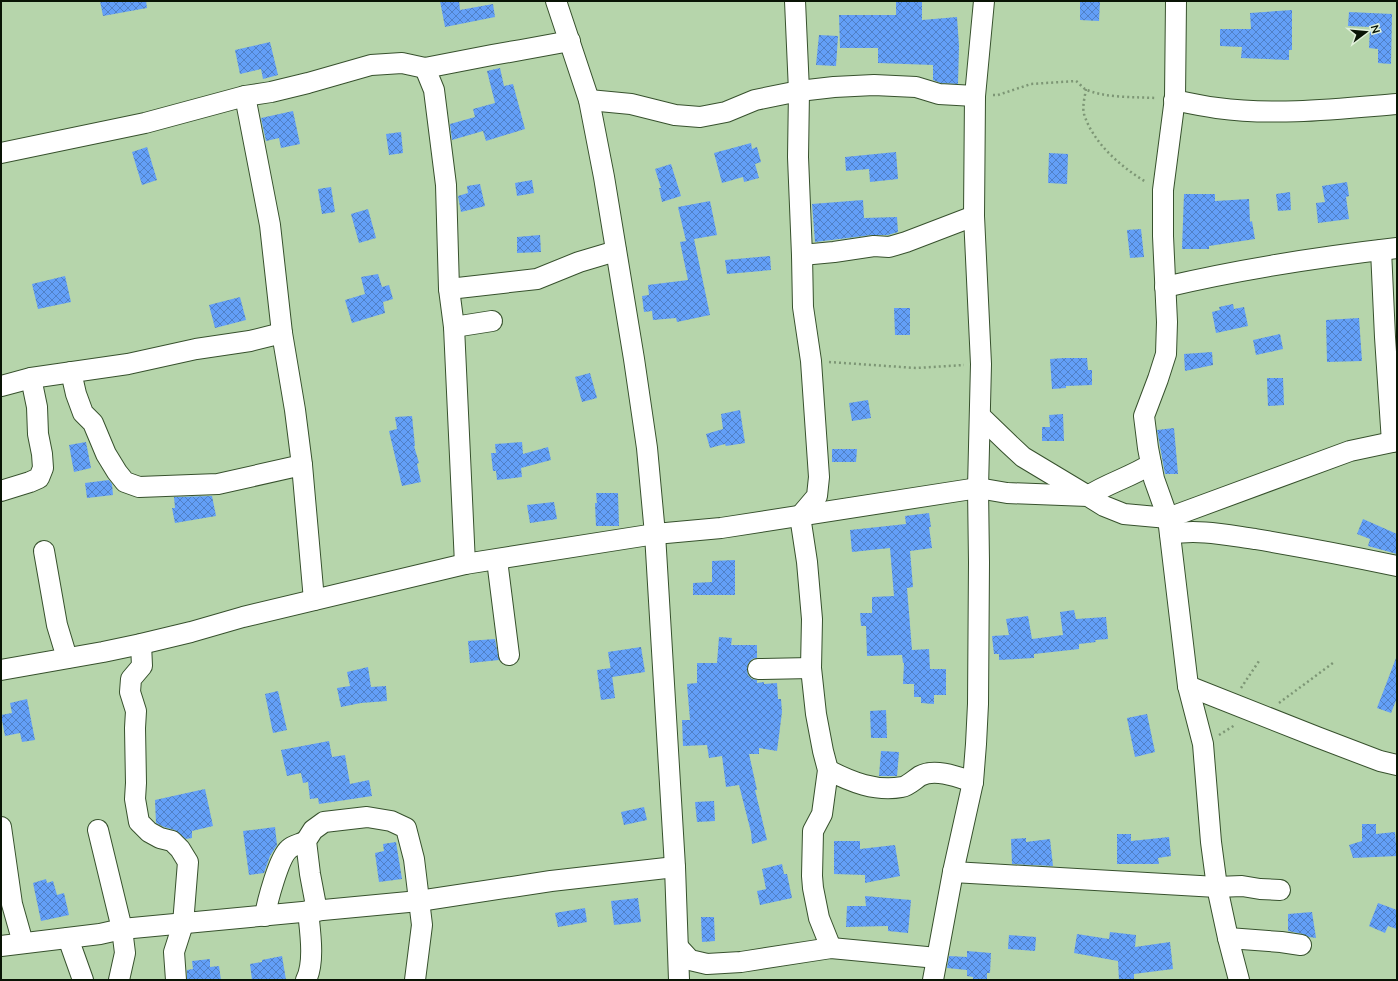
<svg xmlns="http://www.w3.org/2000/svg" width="1398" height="981" font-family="Mulish,sans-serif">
<defs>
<pattern id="building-cross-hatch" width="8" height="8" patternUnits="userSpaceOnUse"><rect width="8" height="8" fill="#639ff7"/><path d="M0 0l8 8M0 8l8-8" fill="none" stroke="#5080c6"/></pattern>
</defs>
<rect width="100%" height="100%" fill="#b6d5ab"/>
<g fill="url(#building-cross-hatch)">
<polygon points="100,1 146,1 147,8 103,16"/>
<polygon points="440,1 459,1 460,10 493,4 495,17 445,27"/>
<polygon points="896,1 922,1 922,20 957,17 959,46 958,84 941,83 933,80 933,65 878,63 878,48 840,48 839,15 896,15"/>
<polygon points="1080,1 1100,1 1099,21 1080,20"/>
<polygon points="1292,10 1292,50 1289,50 1289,60 1241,58 1242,47 1220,46 1220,29 1251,29 1250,13"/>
<polygon points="1349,12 1392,14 1391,64 1378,63 1378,49 1369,48 1370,27 1348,26"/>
<polygon points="819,35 838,36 836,66 816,65"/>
<polygon points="270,42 278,75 263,79 261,69 240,74 235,50"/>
<polygon points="500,68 504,86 513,84 525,129 486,141 483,131 452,140 450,124 475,117 473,109 495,103 487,71"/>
<polygon points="293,111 300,144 281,148 279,138 266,141 261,118"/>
<polygon points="401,132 403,153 389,155 386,134"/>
<polygon points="751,143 752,149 757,147 761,162 755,164 759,178 744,182 743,177 722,183 714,153"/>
<polygon points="147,147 157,180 142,185 132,152"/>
<polygon points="896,152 898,179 870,182 869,169 846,171 845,157"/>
<polygon points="1049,153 1068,154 1067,184 1048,183"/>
<polygon points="671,164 681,196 662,202 659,188 661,188 655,169"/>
<polygon points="532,180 534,193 517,196 515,183"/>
<polygon points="1347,182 1349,196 1346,197 1349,219 1318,223 1316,203 1325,202 1322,186"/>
<polygon points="480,184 485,206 461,212 458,196 468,193 467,186"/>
<polygon points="331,187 335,212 322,214 318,189"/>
<polygon points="1290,192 1291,210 1278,211 1276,194"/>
<polygon points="1184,194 1215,194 1215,201 1249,199 1250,222 1252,221 1255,239 1209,246 1209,249 1182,249"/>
<polygon points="863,200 864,218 897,217 898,232 888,235 872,235 815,242 812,204"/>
<polygon points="710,201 717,235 694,239 710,315 677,322 676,318 653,320 652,311 644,312 642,296 649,295 648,285 688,280 680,242 686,241 678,207"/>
<polygon points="368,209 376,238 359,243 351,214"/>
<polygon points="1141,229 1144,257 1130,258 1127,230"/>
<polygon points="540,235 541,252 517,253 517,237"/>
<polygon points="770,256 771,270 727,274 725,260"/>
<polygon points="378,274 382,287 389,285 393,299 383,302 385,313 352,323 345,300 365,294 361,277"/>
<polygon points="65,276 71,302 38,309 32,284"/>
<polygon points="240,297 246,320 215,328 209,305"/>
<polygon points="1233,304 1234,309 1244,307 1248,326 1216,333 1212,312 1220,310 1219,307"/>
<polygon points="894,308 910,308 910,335 895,335"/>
<polygon points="1359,318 1362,361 1327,362 1326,320"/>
<polygon points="1280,334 1283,349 1256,355 1253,340"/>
<polygon points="1212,352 1213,365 1185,371 1184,354"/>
<polygon points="1064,358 1087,358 1088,370 1092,370 1092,385 1066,386 1066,388 1052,389 1050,359"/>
<polygon points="590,373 597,398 582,402 575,377"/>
<polygon points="1267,378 1283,378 1284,405 1268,406"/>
<polygon points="868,400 871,418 852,421 849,403"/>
<polygon points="740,410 745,443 726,446 725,444 710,448 706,434 723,429 721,414"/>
<polygon points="1063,414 1064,441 1042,441 1042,427 1050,427 1049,415"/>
<polygon points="412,416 415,446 414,446 419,463 417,464 421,482 402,486 389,431 397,429 395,417"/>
<polygon points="1174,428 1178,474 1165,474 1157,430"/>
<polygon points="86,442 91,468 74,472 69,445"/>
<polygon points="522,442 523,454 548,447 551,460 521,468 522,477 497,480 496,471 493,471 491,453 496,453 495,444"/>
<polygon points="832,449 857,449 856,462 832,462"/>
<polygon points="109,480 112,484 113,495 87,498 85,483"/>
<polygon points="596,493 618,493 619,526 596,526 595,503 597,503"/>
<polygon points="212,496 216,516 175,523 172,508 175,508 174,497"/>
<polygon points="554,502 557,519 530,523 527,505"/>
<polygon points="929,513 931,527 929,527 932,548 910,551 913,587 907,588 912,650 929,649 930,669 946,669 946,695 934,695 934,704 921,703 921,697 914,697 914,684 903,684 904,663 903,663 902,655 867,656 866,626 861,626 860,613 872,613 872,597 894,596 890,548 852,552 850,530 906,524 905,516"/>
<polygon points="1363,519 1397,534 1397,554 1368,546 1370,539 1357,534"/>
<polygon points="735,560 735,595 693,595 693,583 712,582 712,561"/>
<polygon points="1074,610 1076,619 1106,617 1108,639 1095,640 1096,642 1079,644 1079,649 1034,654 1034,658 999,660 999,654 994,654 992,636 1009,635 1006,619 1028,616 1032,639 1063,635 1060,612"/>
<polygon points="719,637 732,638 731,645 757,645 757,658 752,659 748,664 747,670 748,675 752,679 757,680 757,683 764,682 764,684 777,683 778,699 781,699 782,712 777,751 759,748 759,754 749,754 757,790 755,790 767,840 752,844 751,832 739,785 726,787 722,756 709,758 707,745 683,746 682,720 690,720 687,684 697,683 697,663 717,663"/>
<polygon points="495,639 499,660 470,663 468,641"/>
<polygon points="641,647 645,672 612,677 608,652"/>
<polygon points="1396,658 1397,658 1397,698 1391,713 1377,708"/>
<polygon points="368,667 371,687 386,686 387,701 361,703 341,707 337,688 350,686 347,672"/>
<polygon points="611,668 615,698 601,700 597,670"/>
<polygon points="278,691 287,730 273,733 265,694"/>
<polygon points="27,699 35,740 22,742 20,733 5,736 1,715 12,713 10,703"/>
<polygon points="886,710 887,738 871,738 870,711"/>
<polygon points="1147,714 1155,752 1135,757 1127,718"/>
<polygon points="329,741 332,757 345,755 350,784 369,780 372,796 319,804 318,798 310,799 308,782 303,783 301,773 287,776 281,750"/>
<polygon points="881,751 899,752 897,776 879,776"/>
<polygon points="205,789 213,826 192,831 192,838 186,839 175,830 164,827 156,823 155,800"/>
<polygon points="714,801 715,821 697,822 695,802"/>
<polygon points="644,807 647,820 624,825 621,812"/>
<polygon points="1362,824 1376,824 1376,834 1395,832 1397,856 1353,858 1349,845 1362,841"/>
<polygon points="275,827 277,845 270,856 264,873 249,875 243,831"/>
<polygon points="1117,834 1131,834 1131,841 1169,837 1171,856 1158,858 1159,864 1117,864"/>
<polygon points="1026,838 1026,842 1050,839 1053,866 1012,864 1011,839"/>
<polygon points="834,841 860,841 860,849 895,845 900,876 865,883 865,875 834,874"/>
<polygon points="396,842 402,879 379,882 375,853 384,851 383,844"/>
<polygon points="782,864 784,874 787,874 792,898 760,905 757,891 766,889 762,869"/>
<polygon points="46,879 47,883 53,881 57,895 64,893 69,915 41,921 33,883"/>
<polygon points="865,896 911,900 908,933 888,931 888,926 846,927 847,906 866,906"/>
<polygon points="638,898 641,922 614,925 611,901"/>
<polygon points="1378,903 1397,910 1397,929 1388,926 1385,933 1369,926"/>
<polygon points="585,908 587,922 558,927 555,913"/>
<polygon points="1312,912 1316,938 1309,937 1303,934 1288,931 1288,914"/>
<polygon points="701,917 714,917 715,941 702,942"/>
<polygon points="1110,932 1136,935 1135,947 1170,942 1173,969 1134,974 1134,980 1119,980 1118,961 1074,953 1077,934 1109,939"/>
<polygon points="1009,935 1036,937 1035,951 1008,949"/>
<polygon points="967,951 991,953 990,973 987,973 987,980 973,980 973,977 967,976 967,970 947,968 949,956 967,957"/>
<polygon points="282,956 286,980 252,980 250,964 262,962 262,960"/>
<polygon points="210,959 210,967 219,966 221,980 187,980 187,970 193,969 192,961"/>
</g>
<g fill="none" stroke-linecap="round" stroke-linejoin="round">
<g stroke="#37512d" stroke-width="22">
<g id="street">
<polyline points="556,1 589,100 604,177 634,359 647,448 655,534 675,867 679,980"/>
<polyline points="795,1 799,91 798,157 802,255 803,307 811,361 819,477 817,496 800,516 807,562 812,619 811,668 816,714 823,751 828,770 822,814 813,831 812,876 813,888 819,918 831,948"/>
<polyline points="1176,1 1175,98 1163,190 1163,236 1167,322 1166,354 1158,379 1144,416 1148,448 1154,479 1168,518 1188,686 1203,744 1211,842 1217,887 1228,938 1239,980"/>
<polyline points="425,68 434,90 446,185 449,289 454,327 465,564"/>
<polyline points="245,96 270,225 282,333 295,410 302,465 314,600"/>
<polyline points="589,100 631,104 675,115 700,117 726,112 755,100 799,91 834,87 874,85 916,87 939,94 975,96"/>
<path d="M1174,100C1188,103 1202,106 1217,108C1276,116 1337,109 1397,104"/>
<polyline points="1,153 145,123 245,96 271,92 308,83 371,65 402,63 425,68 492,55 521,50 570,41"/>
<polyline points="1381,250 1385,337 1392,442"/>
<polyline points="802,255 834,252 874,246 889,247 906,242 974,216"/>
<path d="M1165,287C1241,269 1319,257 1397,248"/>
<polyline points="449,289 537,279 579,262 616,251"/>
<polyline points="454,327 492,321"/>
<polyline points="71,372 76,394 83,413 93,423 106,454 117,472 125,482 139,487 218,484 302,465"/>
<polyline points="1,386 31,378 128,364 196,349 250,341 282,333"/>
<path d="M980,416L1008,443L1023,457L1088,496C1108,483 1131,477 1151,464"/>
<polyline points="1,491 30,482 39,478 43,468 42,454 38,434 37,407 31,378"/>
<path d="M1170,534C1198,529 1226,535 1255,539C1303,547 1350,556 1397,566"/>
<polyline points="44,551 57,625 67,658"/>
<polyline points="497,560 509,655"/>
<polyline points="141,644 142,666 131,679 130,692 136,711 135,728 136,783 135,799 139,822 149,832 160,838 172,841 180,849 188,862 183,924 174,952 176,980"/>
<polyline points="758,669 811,668"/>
<polyline points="1,670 103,652 141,644 191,632 243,617 465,564 655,534 721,528 978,488 1007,493 1088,496 1104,506 1124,514 1168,518 1350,451 1397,441"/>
<polyline points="1188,686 1317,737 1380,761 1397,765"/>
<path d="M828,770C851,782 876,792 902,787C908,786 914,780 920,776C935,768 958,777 973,782"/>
<polyline points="1,827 12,904 23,943"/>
<polyline points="98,830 122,929 125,953 119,980"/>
<polyline points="953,872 1217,887 1242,886 1260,889 1280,890"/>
<polyline points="317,911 310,874 306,841 313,830 324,822 367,817 391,821 406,828 414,859 422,925 415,980"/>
<path d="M265,916C267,902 279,857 289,849C293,845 301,844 306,841"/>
<polyline points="68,938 83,980"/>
<polyline points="1228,938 1281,942 1301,945"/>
<polyline points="1,946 100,934 122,929 419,901 551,881 675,867"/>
<polyline points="679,948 690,960 707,964 741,962 831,948 937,958"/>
<path d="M306,980C315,962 310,931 308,911"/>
<polyline points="933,980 953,872 973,782 976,744 978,704 979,562 978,488 981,364 974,216 975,96 984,1"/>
</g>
</g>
<g stroke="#7d9675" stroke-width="2.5" stroke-dasharray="2 3" stroke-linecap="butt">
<path d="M1086,89C1085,96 1082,107 1084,114C1093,143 1121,167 1146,182"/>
<path d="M993,95H998L1031,84L1076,81C1079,83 1082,87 1085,89C1102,98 1137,97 1156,98"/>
<polyline points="829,362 916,368 964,365"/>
<polyline points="1241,688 1259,661"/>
<polyline points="1279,703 1333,663"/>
<polyline points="1219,735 1235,725"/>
</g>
<use href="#street" stroke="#fff" stroke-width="20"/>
</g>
<rect width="1398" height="981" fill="none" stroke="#091405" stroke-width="4"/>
<g transform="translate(1366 32) rotate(74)" stroke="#e1f1db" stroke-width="3" paint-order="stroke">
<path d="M0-3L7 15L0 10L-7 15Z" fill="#091405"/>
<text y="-6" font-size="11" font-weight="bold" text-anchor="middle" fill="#091405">N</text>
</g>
</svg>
